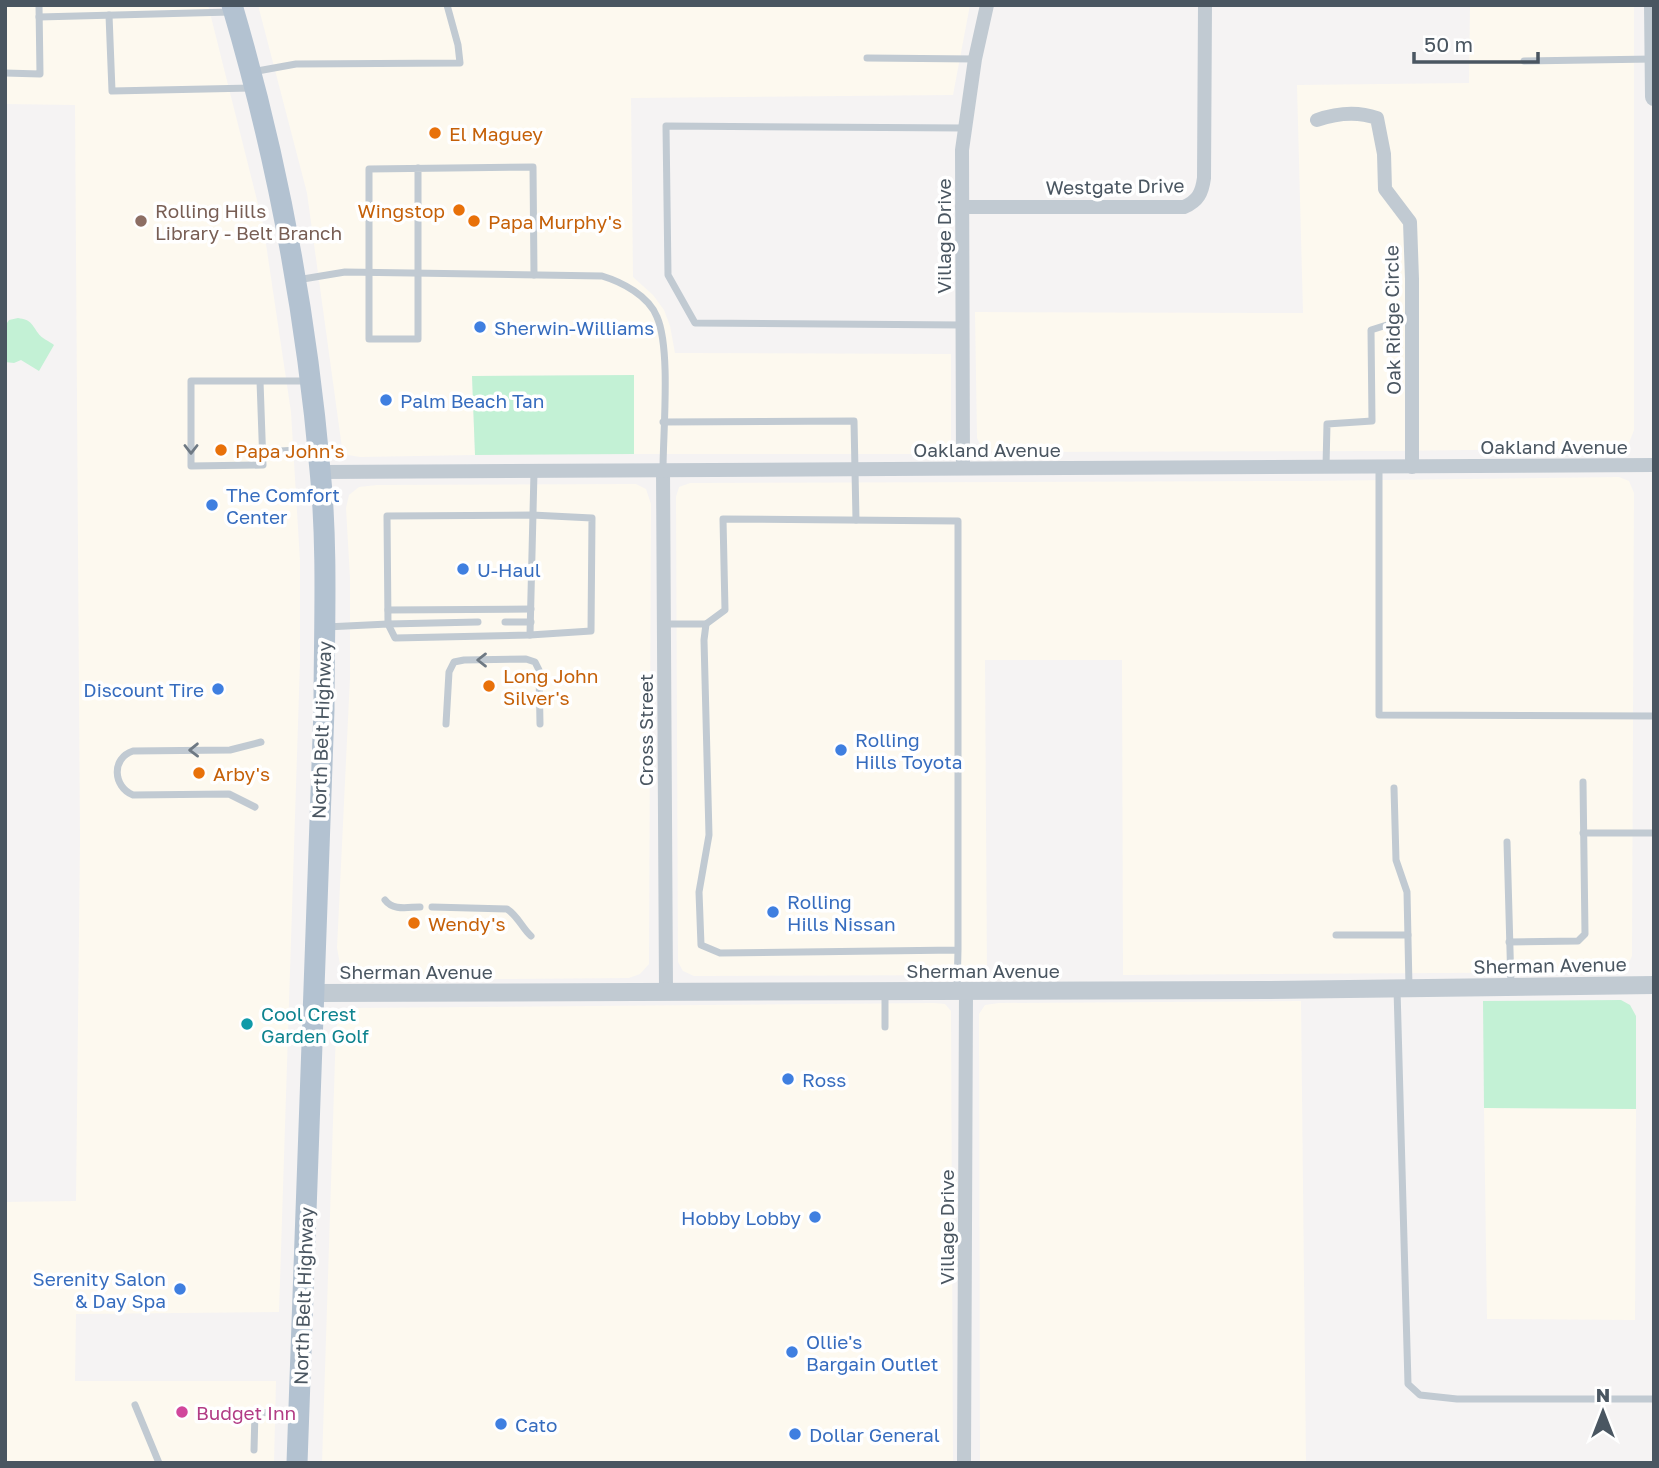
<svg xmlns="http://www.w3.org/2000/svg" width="1659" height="1468" font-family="'Golos Text',sans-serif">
<rect width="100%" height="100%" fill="#f5f3f3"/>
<g fill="#fdf9ef">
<polygon points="5,5 208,5 263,224 291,412 300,561 300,662 279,1312 76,1314 75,1381 276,1381 274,1463 5,1463 5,1202 76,1201 80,840 75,105 5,104"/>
<polygon points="258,5 970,5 953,95 631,98 633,277 653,295 664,310 670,326 675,353 951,354 951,441 946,449 936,454 634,454 633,375 472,376 475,455 360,457 348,455 342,448 307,193"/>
<polygon points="1470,5 1634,5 1634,430 1629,443 1620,448 1388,451 994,452 981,446 977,438 975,312 1303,313 1297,85 1469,83"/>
<polygon points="1619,477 1629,481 1634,493 1632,956 1627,966 1615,972 1123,975 1122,660 985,660 987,975 694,976 683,971 678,962 676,497 679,487 690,483 1306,481"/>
<polygon points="636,484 646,489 651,504 649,964 640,974 629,978 358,980 348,974 340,964 337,948 350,678 350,578 346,508 349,495 359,487 377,485"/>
<polygon points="1301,1001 1306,1463 980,1463 979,1014 985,1005 999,1003"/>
<polygon points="934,1003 945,1004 951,1011 953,1463 322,1463 336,1028 341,1014 351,1008"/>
<polygon points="1484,1108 1636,1109 1635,1320 1487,1319"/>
</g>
<g fill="#c3f1d5">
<path d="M18,318C31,320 31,323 38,333C41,338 49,341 54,345L39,371L21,360L14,363L5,362V326L9,320Z"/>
<polygon points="634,375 634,454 475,455 472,376"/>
<polygon points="1621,1000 1630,1005 1636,1016 1636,1109 1484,1108 1483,1001"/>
</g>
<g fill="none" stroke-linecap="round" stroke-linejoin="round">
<g stroke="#c1cad2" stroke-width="7">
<polyline points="109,15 112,91 252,88"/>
<polyline points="39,17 231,12"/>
<polyline points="867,58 975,59"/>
<polyline points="1524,61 1653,59"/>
<polyline points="252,72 296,64 460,63 458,45 447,5"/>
<polyline points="5,73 40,74 39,5"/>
<polyline points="418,168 418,339 369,339 369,169 533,167 534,275"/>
<path d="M297,280L345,272L602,276C622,282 649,296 657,317C671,349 663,432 663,470"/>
<polyline points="962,325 695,323 668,275 666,126 964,128"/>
<polyline points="260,381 263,465 191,466 191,381 309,381"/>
<polyline points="663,422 854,421 856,520"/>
<polyline points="263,452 315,449"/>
<polyline points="1326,466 1327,424 1372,421 1371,330 1412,317"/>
<polyline points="1379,467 1379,715 1654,716"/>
<polyline points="388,610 531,609"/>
<polyline points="478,622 388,624 387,516 532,515 592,518 591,631 530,635"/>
<polyline points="505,622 531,622"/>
<polyline points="664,624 706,624"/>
<polyline points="326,627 388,624 395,638 530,635 534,472"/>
<polyline points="446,724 449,672 454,662 464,660 526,659 535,662 539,670 540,724"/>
<polyline points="1394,788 1396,860 1407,892 1409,987"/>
<path d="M255,807L229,794L133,795C113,787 111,758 133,751L230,750L261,742"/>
<polyline points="1583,833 1654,833"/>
<polyline points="1507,842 1511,986"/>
<path d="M385,900C393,911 408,907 420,907"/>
<path d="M432,907L507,909C518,916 522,928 531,936"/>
<polyline points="1336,935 1408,935"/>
<polyline points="1509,942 1578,941 1585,934 1583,782"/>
<polyline points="1397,989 1408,1384 1420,1395 1457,1399 1654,1399"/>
<polyline points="957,991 958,950 958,521 723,519 725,610 706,624 704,640 709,835 699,892 701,945 720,953 958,950"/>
<polyline points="885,993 885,1027"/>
<polyline points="135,1405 159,1463"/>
<polyline points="215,1412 298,1413"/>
<polyline points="254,1450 255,1412"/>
</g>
<g stroke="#c1cad2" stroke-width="14">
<path d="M1317,120C1337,113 1357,111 1377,118L1384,154L1385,189L1410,222L1412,279V467"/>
<path d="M962,207H1184C1198,201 1202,193 1204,178L1205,5"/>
<polyline points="963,468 962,150 975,59 987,5"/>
<polyline points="663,470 666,990"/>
<polyline points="321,472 1654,465"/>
<polyline points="964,1463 966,992"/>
</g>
<g stroke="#c1cad2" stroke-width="18">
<polyline points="1653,5 1654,97"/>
<polyline points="313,993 1268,990 1654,985"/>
</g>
<path stroke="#b3c2d1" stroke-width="21" d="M232,5C277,157 306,312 320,470C328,549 324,629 324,709L297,1463"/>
</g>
<defs><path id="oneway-chevron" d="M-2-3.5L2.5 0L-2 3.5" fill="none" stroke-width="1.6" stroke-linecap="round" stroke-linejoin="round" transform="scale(1.75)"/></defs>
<g stroke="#6e7983">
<use href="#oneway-chevron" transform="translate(191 449) rotate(90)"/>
<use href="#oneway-chevron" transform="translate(482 660) rotate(180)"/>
<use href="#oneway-chevron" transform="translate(194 750) rotate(179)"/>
</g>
<g fill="#e8710a" stroke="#fff" stroke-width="2.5">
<circle cx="435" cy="133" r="7"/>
<circle cx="459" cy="210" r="7"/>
<circle cx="474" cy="221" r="7"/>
<circle cx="221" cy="450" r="7"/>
<circle cx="489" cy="686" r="7"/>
<circle cx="199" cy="773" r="7"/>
<circle cx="414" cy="923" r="7"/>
</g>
<circle fill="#8d6e63" stroke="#fff" stroke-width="2.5" cx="141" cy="221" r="7"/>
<g fill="#3f7fe0" stroke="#fff" stroke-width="2.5">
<circle cx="480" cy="327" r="7"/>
<circle cx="386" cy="400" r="7"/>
<circle cx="212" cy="505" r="7"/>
<circle cx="463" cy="569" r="7"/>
<circle cx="218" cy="689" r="7"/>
<circle cx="841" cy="750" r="7"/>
<circle cx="773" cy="912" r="7"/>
<circle cx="788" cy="1079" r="7"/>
<circle cx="815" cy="1217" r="7"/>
<circle cx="180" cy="1289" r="7"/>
<circle cx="792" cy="1352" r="7"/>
<circle cx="501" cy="1424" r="7"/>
<circle cx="795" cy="1434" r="7"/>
</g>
<circle fill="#0f9aa8" stroke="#fff" stroke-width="2.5" cx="247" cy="1024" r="7"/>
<circle fill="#d1479c" stroke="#fff" stroke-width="2.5" cx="182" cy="1412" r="7"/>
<g text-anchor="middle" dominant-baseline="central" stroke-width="7" stroke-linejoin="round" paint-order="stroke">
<g font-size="19" fill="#c56008" stroke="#fff" text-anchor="start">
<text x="449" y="133">El Maguey</text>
<text x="445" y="210" text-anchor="end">Wingstop</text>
<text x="488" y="221">Papa Murphy's</text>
<text x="235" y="450">Papa John's</text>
<text x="503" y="675">Long John<tspan x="503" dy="22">Silver's</tspan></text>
<text x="213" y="773">Arby's</text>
<text x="428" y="923">Wendy's</text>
</g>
<g font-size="19" fill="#4a5661" stroke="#fff">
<text transform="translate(1115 186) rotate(-1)">Westgate Drive</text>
<text transform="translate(943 236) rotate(-90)">Village Drive</text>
<text transform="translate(1392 320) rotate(-91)">Oak Ridge Circle</text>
<text x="1554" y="446">Oakland Avenue</text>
<text x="987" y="449">Oakland Avenue</text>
<text transform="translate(321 730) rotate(-88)">North Belt Highway</text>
<text transform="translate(645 730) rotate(-90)">Cross Street</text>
<text transform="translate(1550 965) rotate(-1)">Sherman Avenue</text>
<text x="983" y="970">Sherman Avenue</text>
<text x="416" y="971">Sherman Avenue</text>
<text transform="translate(946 1227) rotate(-90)">Village Drive</text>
<text transform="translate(303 1296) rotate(-88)">North Belt Highway</text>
</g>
<g font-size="19" fill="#785e54" stroke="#fff" text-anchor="start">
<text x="155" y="210">Rolling Hills<tspan x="155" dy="22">Library - Belt Branch</tspan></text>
</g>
<g font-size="19" fill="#366cbe" stroke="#fff" text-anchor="start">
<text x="494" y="327">Sherwin-Williams</text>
<text x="400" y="400">Palm Beach Tan</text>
<text x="226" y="494">The Comfort<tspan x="226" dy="22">Center</tspan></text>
<text x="477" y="569">U-Haul</text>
<text x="204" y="689" text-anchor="end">Discount Tire</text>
<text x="855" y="739">Rolling<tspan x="855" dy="22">Hills Toyota</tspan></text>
<text x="787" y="901">Rolling<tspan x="787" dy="22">Hills Nissan</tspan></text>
<text x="802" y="1079">Ross</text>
<text x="801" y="1217" text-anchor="end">Hobby Lobby</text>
<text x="166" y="1278" text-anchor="end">Serenity Salon<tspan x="166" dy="22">&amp; Day Spa</tspan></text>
<text x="806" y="1341">Ollie's<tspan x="806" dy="22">Bargain Outlet</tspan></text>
<text x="515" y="1424">Cato</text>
<text x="809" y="1434">Dollar General</text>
</g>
<g font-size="19" fill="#0d838f" stroke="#fff" text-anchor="start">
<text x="261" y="1013">Cool Crest<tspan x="261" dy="22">Garden Golf</tspan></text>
</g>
<g font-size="19" fill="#b23c85" stroke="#fff" text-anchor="start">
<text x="196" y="1412">Budget Inn</text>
</g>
</g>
<rect width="1659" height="1468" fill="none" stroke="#4a5661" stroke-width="14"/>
<g transform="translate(1603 1412)" stroke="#ffffff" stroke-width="5" paint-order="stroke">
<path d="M0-5L12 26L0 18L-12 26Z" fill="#4a5661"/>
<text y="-10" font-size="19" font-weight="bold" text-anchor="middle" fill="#4a5661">N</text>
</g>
<path d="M1414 52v10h124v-10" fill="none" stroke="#4a5661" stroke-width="3.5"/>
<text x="1424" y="52" font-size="21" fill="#4a5661" stroke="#ffffff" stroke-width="5" paint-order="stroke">50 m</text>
</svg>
